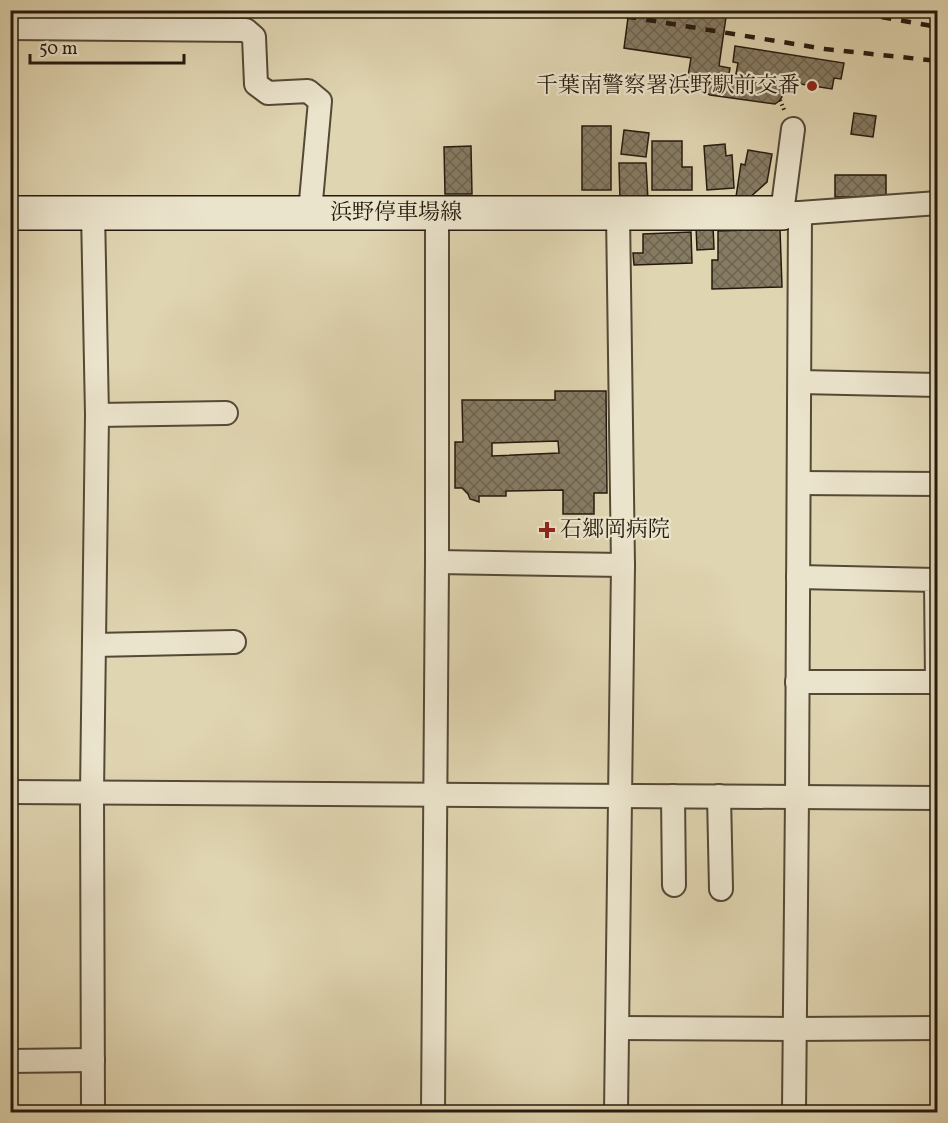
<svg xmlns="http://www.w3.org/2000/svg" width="948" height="1123" font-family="Vollkorn,'Noto Serif JP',serif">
<defs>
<pattern id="building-cross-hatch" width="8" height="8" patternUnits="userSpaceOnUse" patternTransform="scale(1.5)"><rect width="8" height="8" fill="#867b63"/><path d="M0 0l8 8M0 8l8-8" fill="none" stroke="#6d6450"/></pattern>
</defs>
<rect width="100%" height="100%" fill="#e0d5b1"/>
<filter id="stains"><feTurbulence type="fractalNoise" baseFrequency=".00333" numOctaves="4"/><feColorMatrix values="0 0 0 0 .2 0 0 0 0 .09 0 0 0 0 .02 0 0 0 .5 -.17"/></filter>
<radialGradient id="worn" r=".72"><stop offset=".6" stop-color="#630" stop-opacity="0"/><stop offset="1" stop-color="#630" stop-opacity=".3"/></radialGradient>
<g fill="url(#building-cross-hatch)" stroke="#251a0e" stroke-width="1.5" fill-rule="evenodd">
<polygon points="629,10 727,10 719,66 730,68 728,79 777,86 781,90 782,97 779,101 775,104 710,95 687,82 691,58 624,48"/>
<polygon points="735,46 844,63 841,79 834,78 832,89 736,74 738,63 733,62"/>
<polygon points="854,113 876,116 873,137 851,134"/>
<rect x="582" y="126" width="29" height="64"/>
<polygon points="624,130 649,133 646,157 621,154"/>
<polygon points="652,141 682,141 682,167 692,167 692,190 652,190"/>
<polygon points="725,144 726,156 732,155 734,188 707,190 704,146"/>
<polygon points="471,146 472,194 445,194 444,147"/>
<polygon points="748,150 772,154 767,182 748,199 736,197 741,164 745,165"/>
<polygon points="619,163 646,163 648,200 620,201"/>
<rect x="835" y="175" width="51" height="22"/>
<polygon points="713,225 714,249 697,250 696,226"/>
<polygon points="780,229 782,287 712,289 712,260 718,260 718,231"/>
<polygon points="691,232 692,263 634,265 633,253 643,253 643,234"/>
<path d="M555,391H606L607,493H594V514H563V490L506,491V496H479V502L470,499L468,494L462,488H455V442H463L462,400H555ZM558,441L559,453L492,456V443Z"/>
</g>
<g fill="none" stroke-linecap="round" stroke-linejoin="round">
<g stroke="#544937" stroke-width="26">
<g id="minor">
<polyline points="10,28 246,30 254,37 256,84 268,93 308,91 320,101 310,212"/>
<polyline points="793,129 782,213 800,213 938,203"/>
<polyline points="93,212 97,415 92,792 93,1112"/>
<polyline points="800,382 938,385"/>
<polyline points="97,415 226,413"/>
<polyline points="799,483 938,484"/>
<polyline points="437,562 623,565"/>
<polyline points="94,645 234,642"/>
<polyline points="797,682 937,682 936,580 798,577"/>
<polyline points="10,792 938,798"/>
<polyline points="673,796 674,885"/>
<polyline points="719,796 721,889"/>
<polyline points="618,1028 794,1029 938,1028"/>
<polyline points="10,1061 93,1060"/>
<polyline points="433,1112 437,562 437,214"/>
<polyline points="616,1112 623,565 618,214"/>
<polyline points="794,1112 797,797 800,213"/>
</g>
</g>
<g stroke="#251a0e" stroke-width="36">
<polyline id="secondary" points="10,213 782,213"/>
</g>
<polyline stroke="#251a0e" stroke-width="4" stroke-dasharray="1.5 3" stroke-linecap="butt" points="780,100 785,112"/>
<use href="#minor" stroke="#ebe4cc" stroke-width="22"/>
<use href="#secondary" stroke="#ebe4cc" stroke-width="33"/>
<g stroke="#251a0e" stroke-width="4.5" stroke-dasharray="10 10" stroke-linecap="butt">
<polyline points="587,10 825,49 938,61"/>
<polyline points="842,10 938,27"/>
</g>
</g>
<g fill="#8f2418" stroke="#ebe4cc" stroke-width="2">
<circle cx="812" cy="86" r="6"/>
<path d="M544 521h6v6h6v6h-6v6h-6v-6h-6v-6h6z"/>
</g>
<g text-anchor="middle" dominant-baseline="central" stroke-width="4.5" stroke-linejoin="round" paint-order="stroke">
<g font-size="22" fill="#251a0e" stroke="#ebe4cc" text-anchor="end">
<text x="800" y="86">千葉南警察署浜野駅前交番</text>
<text x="560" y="530" text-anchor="start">石郷岡病院</text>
</g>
<g font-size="22" fill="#251a0e" stroke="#ebe4cc">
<text x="396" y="213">浜野停車場線</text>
</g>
</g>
<rect width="948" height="1123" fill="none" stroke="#e0d5b1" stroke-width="36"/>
<rect x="12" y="12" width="924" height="1099" fill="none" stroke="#251a0e" stroke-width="3"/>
<rect x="18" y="18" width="912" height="1087" fill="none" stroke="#251a0e" stroke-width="1.5"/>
<path d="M30 54v9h154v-9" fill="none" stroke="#251a0e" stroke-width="3"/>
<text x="39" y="54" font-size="18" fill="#251a0e" stroke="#ebe4cc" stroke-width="4.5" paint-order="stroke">50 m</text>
<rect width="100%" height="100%" filter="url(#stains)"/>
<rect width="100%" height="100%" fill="url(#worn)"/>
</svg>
